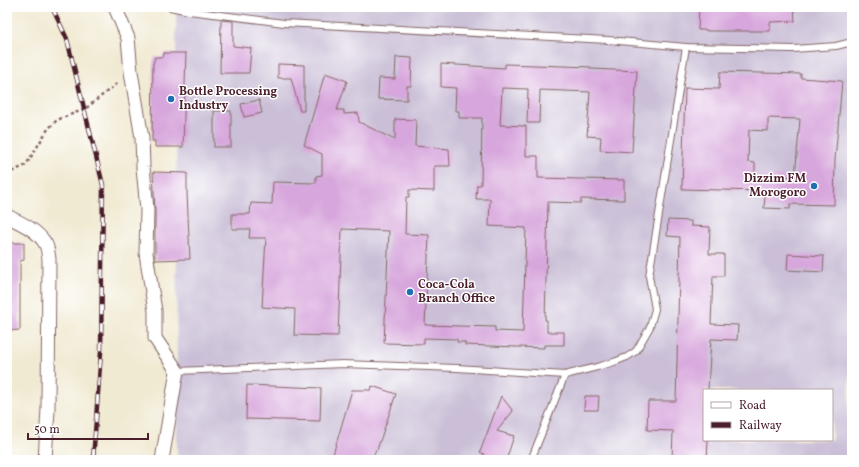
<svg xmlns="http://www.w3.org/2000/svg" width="859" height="467" font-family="Vollkorn,serif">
<rect width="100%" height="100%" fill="#fff"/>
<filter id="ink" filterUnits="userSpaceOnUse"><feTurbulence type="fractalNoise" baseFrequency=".025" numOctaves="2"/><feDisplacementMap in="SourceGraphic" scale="8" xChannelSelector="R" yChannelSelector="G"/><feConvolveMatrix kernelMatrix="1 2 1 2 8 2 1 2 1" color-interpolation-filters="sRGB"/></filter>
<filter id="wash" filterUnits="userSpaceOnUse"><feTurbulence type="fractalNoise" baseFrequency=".012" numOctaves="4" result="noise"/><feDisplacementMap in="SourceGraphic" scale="16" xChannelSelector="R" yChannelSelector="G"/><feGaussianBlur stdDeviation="0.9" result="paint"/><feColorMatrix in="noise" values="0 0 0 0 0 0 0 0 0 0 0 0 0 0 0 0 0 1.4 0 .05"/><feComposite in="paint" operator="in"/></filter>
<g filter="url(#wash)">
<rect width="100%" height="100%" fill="#f1ead3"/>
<path fill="#cabfd7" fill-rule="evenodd" d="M176,7H852V305L847,460H177ZM704,390H832V440H704Z"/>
<g id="blocks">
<g fill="#d7a6dc" fill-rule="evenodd">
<polygon points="699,7 794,7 795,21 770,22 770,31 707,31 707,30 698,30"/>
<polygon points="221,20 233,21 233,46 251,48 249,73 220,73"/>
<polygon points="164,53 186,53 183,147 155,147 155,141 152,141 153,64 155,57 163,57"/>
<polygon points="396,57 412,58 411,86 407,86 407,100 378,99 379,78 395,79"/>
<polygon points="278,64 304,65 304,111 300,111 291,78 278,78"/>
<polygon points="441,64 505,68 505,64 591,67 591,69 637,71 632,152 600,150 601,137 587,136 590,92 540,90 539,123 527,123 528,89 502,88 500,125 526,126 526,156 538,156 538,178 624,180 624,200 581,199 581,203 548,202 545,320 547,320 547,332 564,332 564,345 544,345 544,348 465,345 465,342 457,342 457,339 424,338 424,344 384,343 389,231 342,229 338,336 294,335 295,309 262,307 266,238 249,238 250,229 232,229 232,214 250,214 251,203 272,204 273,182 316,183 316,176 322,175 322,154 304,145 325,73 347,81 337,110 344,110 344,114 358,113 359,122 395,140 395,119 416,120 415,146 449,149 450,166 434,166 434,191 409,190 409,197 406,197 405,234 429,235 425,325 495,327 495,331 523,332 526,228 489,226 490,199 476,199 477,185 481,185 482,118 459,118 459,111 455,111 456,88 441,87"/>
<path d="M720,72L801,74V78L842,81L835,160L834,205L790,204V209L764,208L765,196L761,195V191L682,189L685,88L719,89ZM768,118L800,119L795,177L755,176V163L748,162L749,130L768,131Z"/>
<polygon points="259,100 262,113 244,117 241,104"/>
<rect x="214" y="111" width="17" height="36"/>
<polygon points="153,172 187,173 187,193 190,259 155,260 155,210"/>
<polygon points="668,220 691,221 691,226 710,227 709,254 724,254 724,276 713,276 711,324 738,325 737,340 711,339 708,390 704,390 704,440 708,440 707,460 672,460 673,431 647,430 648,401 676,401 680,237 667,236"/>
<polygon points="7,243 24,243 24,260 20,261 20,330 7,331"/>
<polygon points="788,254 824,256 823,272 787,270"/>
<polygon points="247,385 321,388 320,421 246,419"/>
<polygon points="372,386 396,394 377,450 376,449 372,460 340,460 332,458 352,390 371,390"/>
<polygon points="501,396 513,411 497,431 514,436 506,460 482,460 484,454 480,452"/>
<polygon points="585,396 599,396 598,410 584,410"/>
</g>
</g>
</g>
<g filter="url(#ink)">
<use href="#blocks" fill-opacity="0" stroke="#846666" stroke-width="1"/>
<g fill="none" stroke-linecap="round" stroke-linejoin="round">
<g stroke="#846666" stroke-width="8">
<g id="lane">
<polyline points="170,7 189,11 284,23 608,40 686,47 793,49 836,46 852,42"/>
<polyline points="177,371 343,364 457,368 565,375 597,367 614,362 627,357 636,351 650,327 655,309 649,276 686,47"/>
<polyline points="531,460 565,375"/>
</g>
</g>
<g stroke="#846666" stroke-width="15">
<g id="street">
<polyline points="115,7 128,38 131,72 142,138 143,167 147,210 146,253 155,311 155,338 177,371 162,460"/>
<path d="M7,216C21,223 37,230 45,243C48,247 48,254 49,259L48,409L45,460"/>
</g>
</g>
<polyline stroke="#846666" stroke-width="2.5" stroke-dasharray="3 3" stroke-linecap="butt" points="7,174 26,165 48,129 57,120 85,109 119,82"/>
<use href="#lane" stroke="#fff" stroke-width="6"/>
<use href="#street" stroke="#fff" stroke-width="13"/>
<g stroke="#4a1f2b" stroke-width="4.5">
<polyline id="rail" points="52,7 67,39 103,185 101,352 93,460"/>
</g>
<use href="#rail" stroke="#fff" stroke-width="3" stroke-dasharray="9" stroke-linecap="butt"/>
</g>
</g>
<g fill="#1f6fb2" stroke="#fff" stroke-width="1.5">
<circle cx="171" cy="99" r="4"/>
<circle cx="814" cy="186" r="4"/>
<circle cx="410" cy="292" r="4"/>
</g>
<g text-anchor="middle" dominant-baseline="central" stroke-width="3" stroke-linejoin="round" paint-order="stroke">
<g font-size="12" font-weight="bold" fill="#4a1f2b" stroke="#fff" text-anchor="start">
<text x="179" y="92">Bottle Processing<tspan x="179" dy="14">Industry</tspan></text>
<text x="806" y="179" text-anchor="end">Dizzim FM<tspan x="806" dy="14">Morogoro</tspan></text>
<text x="418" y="285">Coca-Cola<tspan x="418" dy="14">Branch Office</tspan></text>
</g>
</g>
<rect width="859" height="467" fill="none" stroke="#fff" stroke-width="24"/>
<rect x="703" y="389" width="130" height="52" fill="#ffffff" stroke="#b7a5aa"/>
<rect x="711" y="402" width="20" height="6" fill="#ffffff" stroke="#b7a5aa"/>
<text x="739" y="409" font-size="12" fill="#4a1f2b">Road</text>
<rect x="711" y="422" width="20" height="6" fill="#4a1f2b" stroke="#b7a5aa"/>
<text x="739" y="429" font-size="12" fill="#4a1f2b">Railway</text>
<path d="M28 433v6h120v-6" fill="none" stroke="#4a1f2b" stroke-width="2"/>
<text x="34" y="433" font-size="12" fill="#4a1f2b" stroke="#ffffff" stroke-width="3" paint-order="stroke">50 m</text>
</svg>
